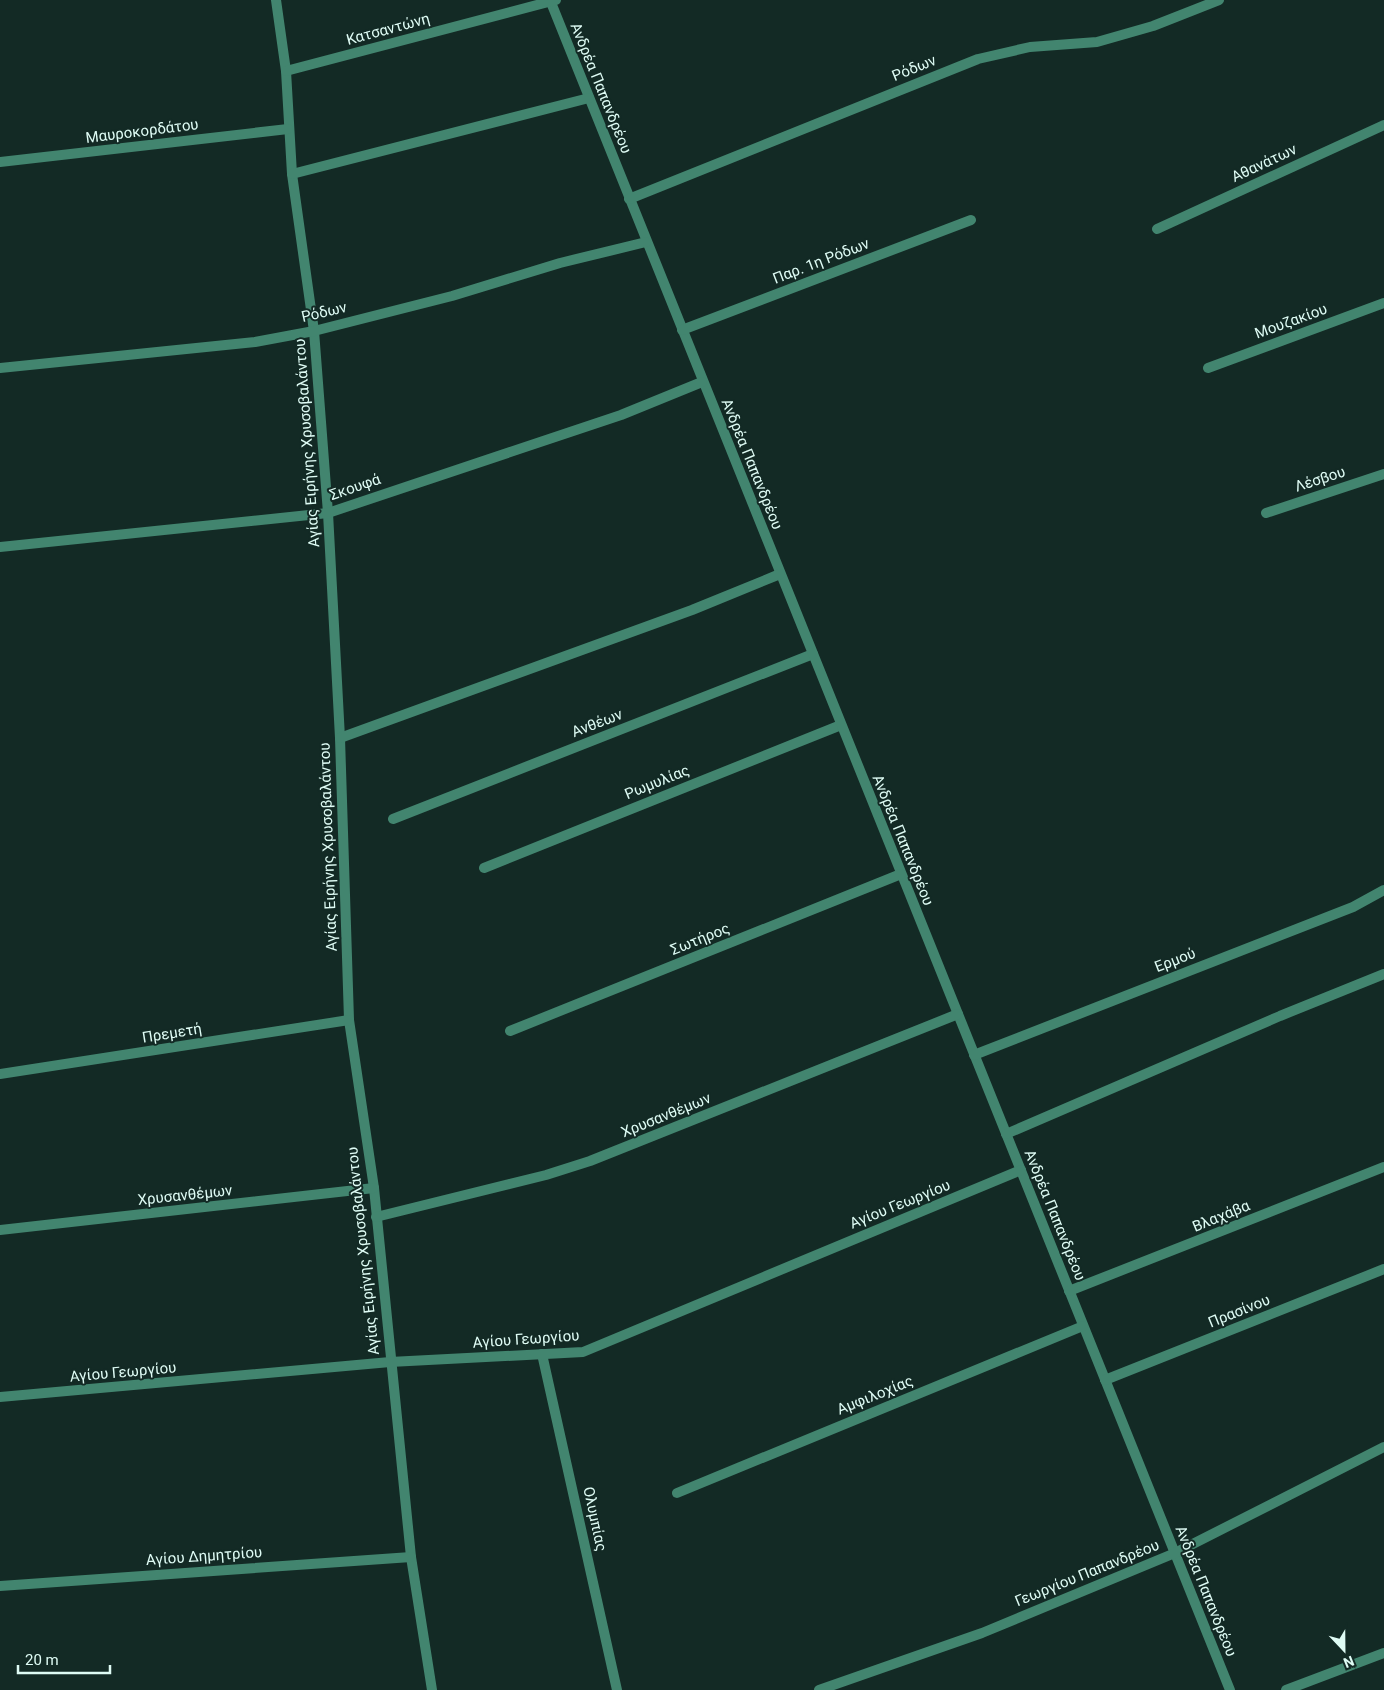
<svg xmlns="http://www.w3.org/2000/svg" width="1384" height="1690" font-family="Roboto,sans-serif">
<rect width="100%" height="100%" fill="#132a25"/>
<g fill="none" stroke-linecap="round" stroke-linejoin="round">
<g stroke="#42856f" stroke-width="10">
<polyline points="393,819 813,654"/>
<polyline points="484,868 841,725"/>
</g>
<g stroke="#42856f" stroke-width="10">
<polyline points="276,0 286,71 292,174 314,331 328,513 340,738 349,1020 374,1188 411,1557 432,1690"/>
<polyline points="550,0 1230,1690"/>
<polyline points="286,71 556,0"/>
<polyline points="0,162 288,129"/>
<polyline points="292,174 589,98"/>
<polyline points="629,199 978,59 1030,47 1097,42 1153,26 1219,0"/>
<polyline points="1157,229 1384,125"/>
<polyline points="682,330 971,220"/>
<polyline points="0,368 255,342 314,331 452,296 560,263 646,242"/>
<polyline points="1208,368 1384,303"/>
<polyline points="1266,513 1384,474"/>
<polyline points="0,547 328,513 621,415 702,382"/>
<polyline points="340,738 692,610 780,574"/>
<polyline points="510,1031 901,874"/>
<polyline points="974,1055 1353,907 1384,890"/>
<polyline points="0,1074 349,1020"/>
<polyline points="1006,1134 1280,1016 1384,974"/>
<polyline points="376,1217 546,1175 590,1161 958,1014"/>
<polyline points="0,1230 374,1188"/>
<polyline points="1069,1291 1384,1167"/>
<polyline points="542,1354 617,1690"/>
<polyline points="1105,1380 1384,1269"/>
<polyline points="0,1397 390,1362 583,1352 1021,1170"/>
<polyline points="677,1493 1083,1326"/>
<polyline points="0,1586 411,1557"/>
<polyline points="819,1690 982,1633 1175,1553 1384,1447"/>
<polyline points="1286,1690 1384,1653"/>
</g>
</g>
<g text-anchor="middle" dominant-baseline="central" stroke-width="4" stroke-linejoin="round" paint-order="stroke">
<g font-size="15" fill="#dffcf5" stroke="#132a25">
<text transform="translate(388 29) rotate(-15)">Κατσαντώνη</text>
<text transform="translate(914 68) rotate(-22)">Ρόδων</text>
<text transform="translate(601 88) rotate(68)">Ανδρέα Παπανδρέου</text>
<text transform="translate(142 131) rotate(-7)">Μαυροκορδάτου</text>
<text transform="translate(1264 163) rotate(-25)">Αθανάτων</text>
<text transform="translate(821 261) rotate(-21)">Παρ. 1η Ρόδων</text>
<text transform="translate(324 312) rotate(-13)">Ρόδων</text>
<text transform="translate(1291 321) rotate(-20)">Μουζακίου</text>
<text transform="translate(307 443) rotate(-94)">Αγίας Ειρήνης Χρυσοβαλάντου</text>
<text transform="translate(752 464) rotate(68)">Ανδρέα Παπανδρέου</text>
<text transform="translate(1320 479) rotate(-18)">Λέσβου</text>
<text transform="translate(355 487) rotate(-19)">Σκουφά</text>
<text transform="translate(597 723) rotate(-21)">Ανθέων</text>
<text transform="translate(657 782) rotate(-22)">Ρωμυλίας</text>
<text transform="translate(903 840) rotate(68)">Ανδρέα Παπανδρέου</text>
<text transform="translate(328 847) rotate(-92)">Αγίας Ειρήνης Χρυσοβαλάντου</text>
<text transform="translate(700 939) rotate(-22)">Σωτήρος</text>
<text transform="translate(1175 960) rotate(-21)">Ερμού</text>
<text transform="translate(172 1033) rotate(-9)">Πρεμετή</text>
<text transform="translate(666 1115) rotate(-22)">Χρυσανθέμων</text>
<text transform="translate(185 1195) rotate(-6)">Χρυσανθέμων</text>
<text transform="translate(900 1204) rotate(-22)">Αγίου Γεωργίου</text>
<text transform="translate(1055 1215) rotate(68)">Ανδρέα Παπανδρέου</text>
<text transform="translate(1221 1216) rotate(-22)">Βλαχάβα</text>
<text transform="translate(363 1251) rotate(-96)">Αγίας Ειρήνης Χρυσοβαλάντου</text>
<text transform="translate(1239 1311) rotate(-22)">Πρασίνου</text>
<text transform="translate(526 1339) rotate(-4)">Αγίου Γεωργίου</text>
<text transform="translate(123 1372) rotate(-5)">Αγίου Γεωργίου</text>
<text transform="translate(875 1395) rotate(-22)">Αμφιλοχίας</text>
<text transform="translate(595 1519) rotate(78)">Ολυμπίας</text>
<text transform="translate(204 1556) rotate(-4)">Αγίου Δημητρίου</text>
<text transform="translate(1087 1573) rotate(-22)">Γεωργίου Παπανδρέου</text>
<text transform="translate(1206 1591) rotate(68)">Ανδρέα Παπανδρέου</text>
</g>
</g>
<g transform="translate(1344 1650) rotate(158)" stroke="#132a25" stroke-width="4" paint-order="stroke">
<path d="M0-4L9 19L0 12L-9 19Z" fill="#dffcf5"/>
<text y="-8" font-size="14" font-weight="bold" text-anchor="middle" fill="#dffcf5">N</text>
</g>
<path d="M18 1665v8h92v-8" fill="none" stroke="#dffcf5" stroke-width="2.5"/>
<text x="25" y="1665" font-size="15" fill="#dffcf5" stroke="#132a25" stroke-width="4" paint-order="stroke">20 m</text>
</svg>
